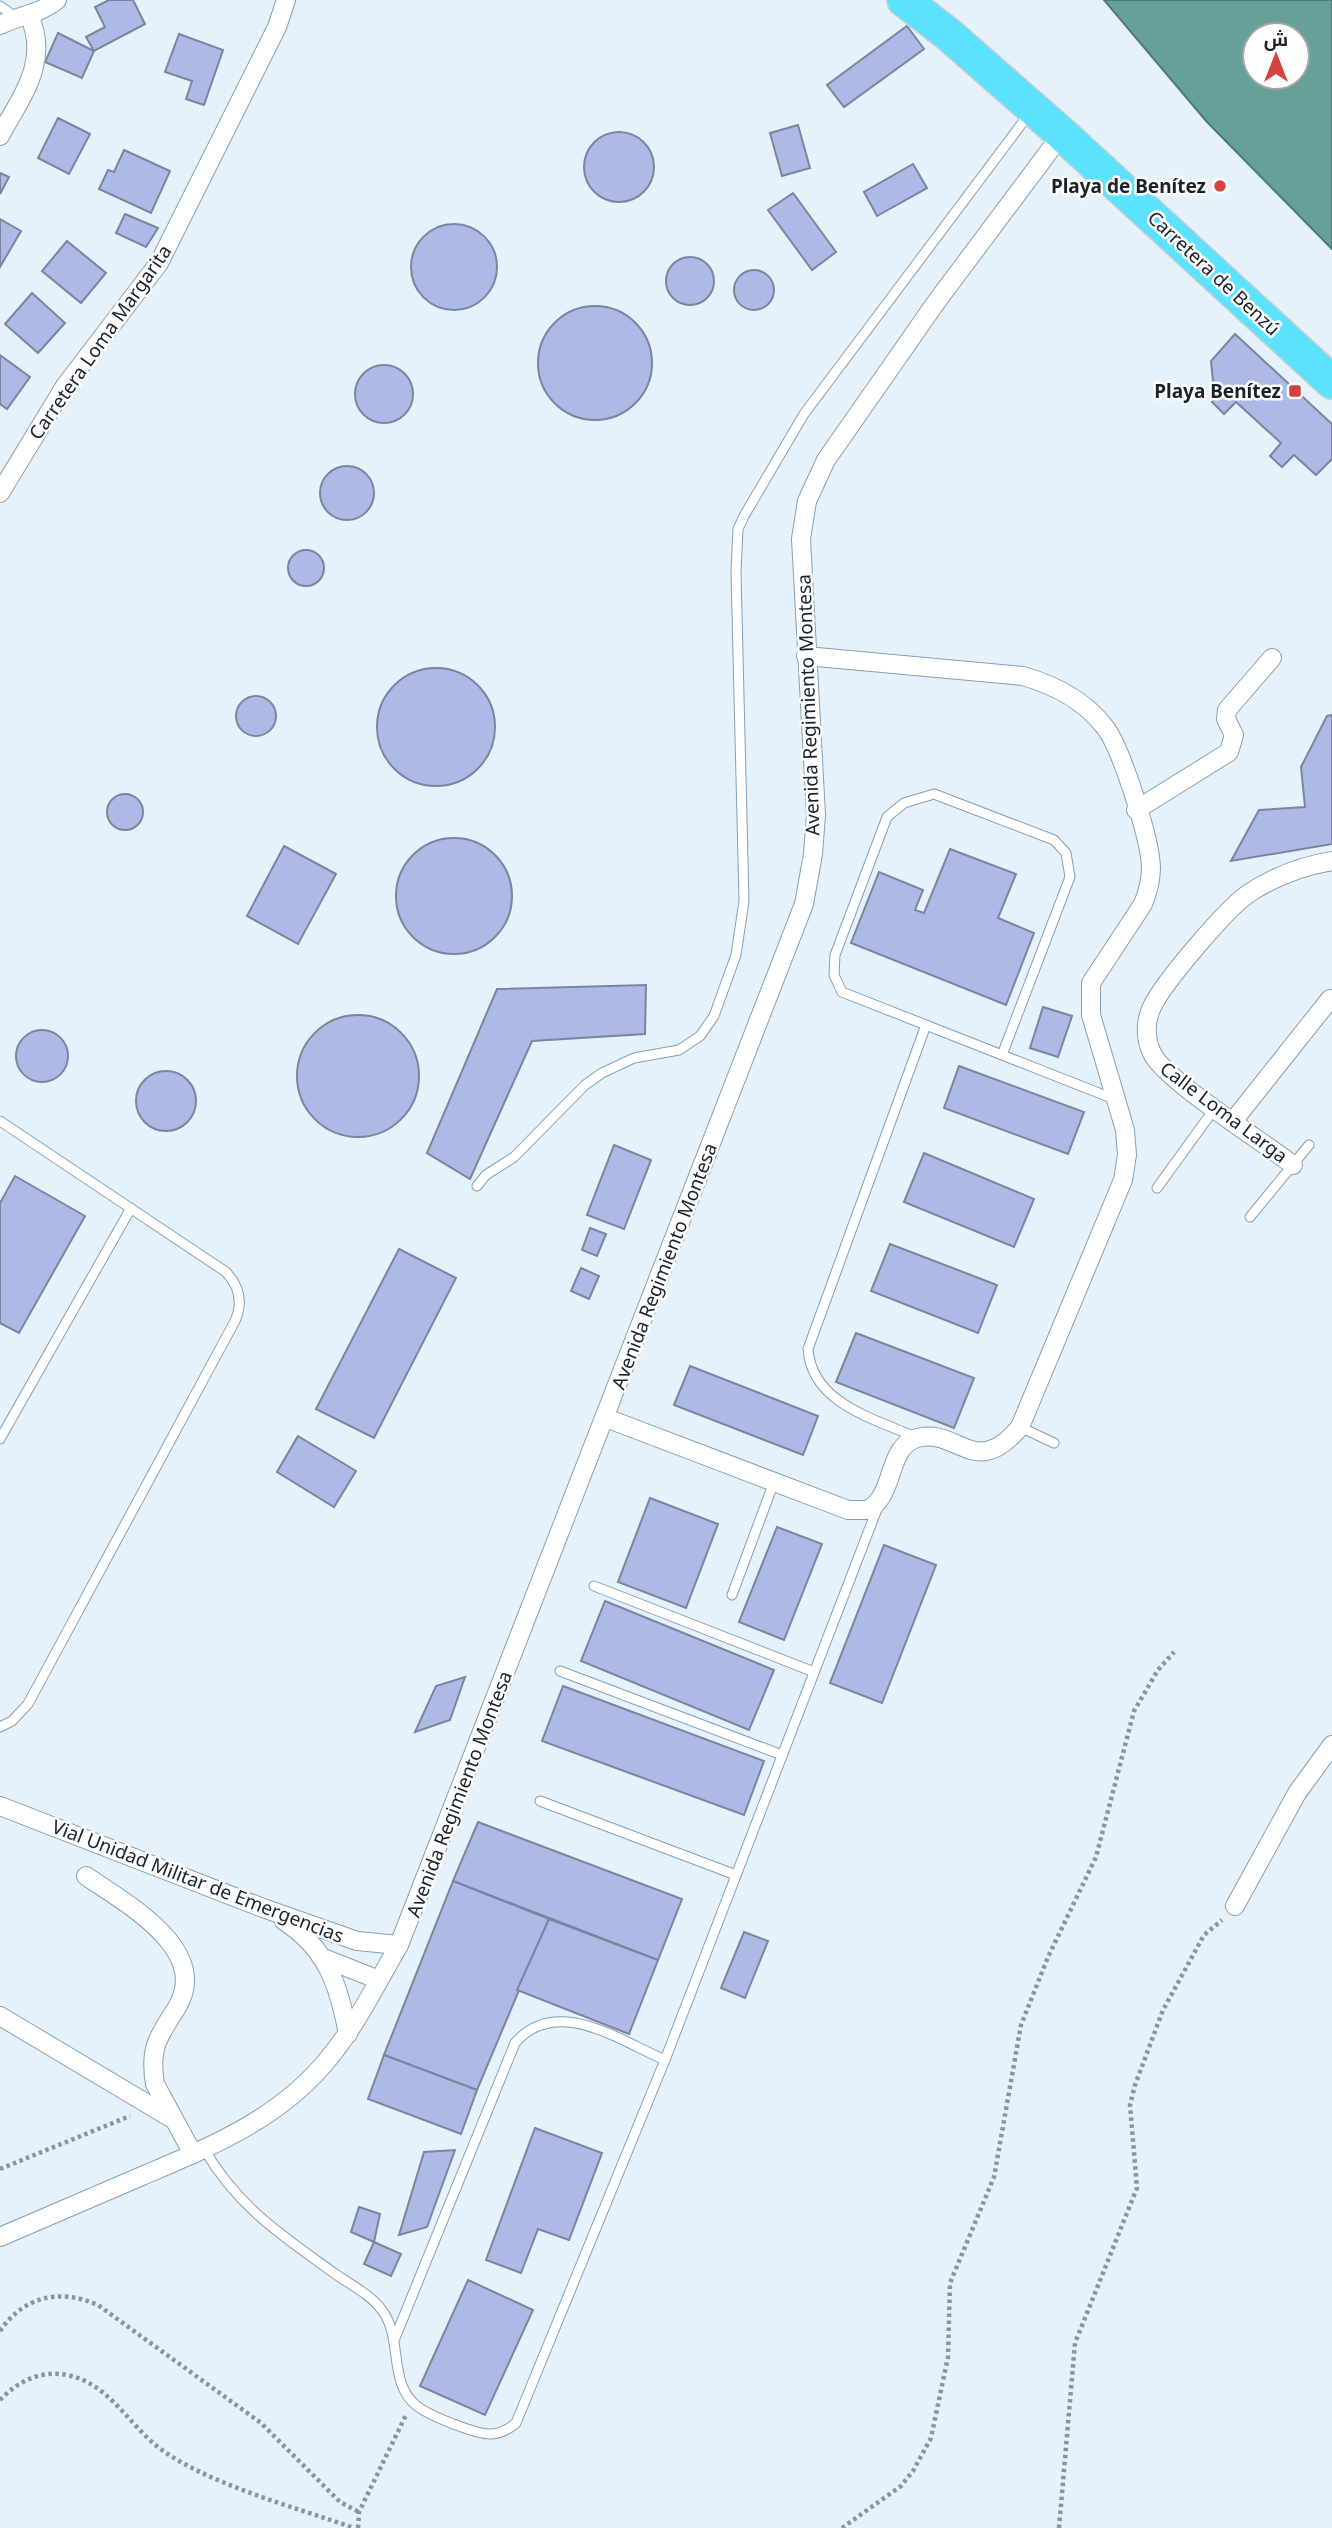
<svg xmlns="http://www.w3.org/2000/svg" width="1332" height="2528" font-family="'Noto Sans',Cairo,sans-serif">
<rect width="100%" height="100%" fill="#e6f2fb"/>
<path fill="#66a199" stroke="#4e7b78" stroke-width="2" fill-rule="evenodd" d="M1104,0H1332V249L1207,122ZM1255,35H1297V77H1255Z"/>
<g fill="#adbae5" stroke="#7b84a0" stroke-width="2">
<polygon points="109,0 133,0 145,24 94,51 86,37 105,27 95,7"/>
<polygon points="907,26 924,49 844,107 827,85"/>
<polygon points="58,33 94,51 82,78 45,62"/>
<polygon points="179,34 223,50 204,105 186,99 192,81 165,72"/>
<polygon points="58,118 90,134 69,174 38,158"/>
<polygon points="798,125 810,168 782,176 770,133"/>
<circle cx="619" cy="167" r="35"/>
<polygon points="124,150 170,171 151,213 99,189 108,170 114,172"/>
<polygon points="913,164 927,188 877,216 864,192"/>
<polygon points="0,173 9,177 0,194"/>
<polygon points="793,193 836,252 812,270 768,210"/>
<polygon points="125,214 158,228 146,247 116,233"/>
<polygon points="0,219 21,231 0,267"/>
<circle cx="454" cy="267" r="43"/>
<polygon points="67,241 106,273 81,303 42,271"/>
<circle cx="690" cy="281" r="24"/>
<circle cx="754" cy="290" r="20"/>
<polygon points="32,293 65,323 38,353 5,324"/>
<circle cx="595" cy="363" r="57"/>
<polygon points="1235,334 1332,424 1332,459 1316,475 1294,455 1282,467 1270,456 1281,443 1236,402 1224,414 1212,402 1223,390 1213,381 1211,361"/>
<polygon points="0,355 30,377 7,409 0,404"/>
<circle cx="384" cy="394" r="29"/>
<circle cx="347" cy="493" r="27"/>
<circle cx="306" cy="568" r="18"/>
<circle cx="436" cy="727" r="59"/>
<circle cx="256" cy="716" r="20"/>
<polygon points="1332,715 1332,844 1231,861 1259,810 1305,807 1301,767 1327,716"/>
<circle cx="125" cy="812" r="18"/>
<circle cx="454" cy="896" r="58"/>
<polygon points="284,846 336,874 298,944 247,916"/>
<polygon points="950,849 1016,874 998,918 1034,933 1006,1005 851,943 879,872 923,890 915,910 924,913"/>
<polygon points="646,985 645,1034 532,1041 470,1179 427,1153 497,989"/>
<polygon points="1043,1007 1072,1016 1058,1057 1030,1048"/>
<circle cx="358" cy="1076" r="61"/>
<circle cx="42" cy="1056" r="26"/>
<polygon points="959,1066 1084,1112 1068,1154 944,1108"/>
<circle cx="166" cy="1101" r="30"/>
<polygon points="614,1145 651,1160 624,1229 587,1215"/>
<polygon points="924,1153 1034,1199 1014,1247 904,1202"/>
<polygon points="15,1176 85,1216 19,1333 0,1323 0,1203"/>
<polygon points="590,1228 606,1234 597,1256 582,1250"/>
<polygon points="890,1244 997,1285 978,1333 871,1291"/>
<polygon points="399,1249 456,1278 374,1438 316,1409"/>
<polygon points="581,1268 599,1276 589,1299 571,1291"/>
<polygon points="856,1333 974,1378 954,1428 836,1382"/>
<polygon points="690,1366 818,1416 803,1455 674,1405"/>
<polygon points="298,1436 356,1471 334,1507 277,1472"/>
<polygon points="650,1498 718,1524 686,1608 618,1582"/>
<polygon points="777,1527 822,1544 784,1640 739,1622"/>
<polygon points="884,1545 936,1565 882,1703 830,1683"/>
<polygon points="605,1601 774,1670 749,1730 581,1661"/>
<polygon points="465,1677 450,1720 415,1732 436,1686"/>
<polygon points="563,1686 764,1761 744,1815 542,1741"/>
<polygon points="478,1822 682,1899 658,1960 453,1881"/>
<polygon points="453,1881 549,1919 477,2090 384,2055"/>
<polygon points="549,1919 658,1960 629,2034 517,1990"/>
<polygon points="744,1932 768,1941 745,1998 721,1988"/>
<polygon points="384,2055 477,2090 461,2134 368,2099"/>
<polygon points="535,2128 602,2153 569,2240 538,2229 521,2273 486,2260"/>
<polygon points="455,2150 427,2227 399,2235 424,2152"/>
<polygon points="359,2207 380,2214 374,2242 351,2232"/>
<polygon points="374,2242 401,2254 391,2276 364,2264"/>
<polygon points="468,2280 533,2310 485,2415 420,2386"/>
</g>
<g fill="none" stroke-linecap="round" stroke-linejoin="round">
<g stroke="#84a0b6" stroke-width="11">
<g id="lane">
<polyline points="0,6 15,17"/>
<polyline points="1002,1055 1070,877 1066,853 1054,840 934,794 904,803 887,817 835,955 834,975 842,992 1114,1099"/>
<path d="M0,1121L226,1272C240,1287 243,1303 235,1321L28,1704L12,1721L0,1727"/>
<polyline points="477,1186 486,1175 514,1157 585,1085 602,1073 634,1058 679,1050 700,1036 714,1016 736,955 744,901 736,572 738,529 744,516 804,414 1029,114"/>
<polyline points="1157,1188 1215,1108"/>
<polyline points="1250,1217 1309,1145"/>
<polyline points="1020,1427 1054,1443"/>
<path d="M917,1438C874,1418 812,1404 808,1349L926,1025"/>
<polyline points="0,1439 131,1208"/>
<polyline points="594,1586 814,1672"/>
<polyline points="732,1595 774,1482"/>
<polyline points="560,1671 782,1755"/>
<polyline points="540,1801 736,1875"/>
<path d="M204,2149C238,2207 281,2235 334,2273C349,2284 370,2294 381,2309C404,2337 387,2383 417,2406C430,2416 477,2435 492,2434C502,2433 509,2429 516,2423L665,2060L879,1504"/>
<path d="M395,2338L515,2043C556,1995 619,2040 665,2060"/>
</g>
</g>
<g stroke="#84a0b6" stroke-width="20">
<g id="street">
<path d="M0,25C20,15 40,14 57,0"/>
<path d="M0,136C22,95 50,62 29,15"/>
<polyline points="0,493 65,386 159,263 277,27 286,0"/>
<polyline points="1136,810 1229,752 1234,735 1226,719 1227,710 1272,658"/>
<polyline points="1234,1120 1330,999"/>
<path d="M1293,1165C1265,1143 1163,1079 1152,1053C1145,1039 1145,1021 1152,1007C1163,983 1227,908 1248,894C1273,877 1302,866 1332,861"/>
<path d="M606,1418L848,1510H867C896,1496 886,1447 917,1438C958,1427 975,1481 1020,1427L1123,1180L1127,1155L1125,1130L1091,1015V983L1143,904C1148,892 1151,880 1151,867C1150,839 1121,746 1104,726C1083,699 1054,685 1023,676L806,656"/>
<polyline points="0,1806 263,1908 357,1941 399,1945"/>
<path d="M86,1876C125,1903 213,1950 176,2009C158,2037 149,2048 155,2084L193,2154"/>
<polyline points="1235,1906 1297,1793 1332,1745"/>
<path d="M284,1921C328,1949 339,1987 348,2034"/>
<polyline points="321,1957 379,1980"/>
<polyline points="0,2016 171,2118"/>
<path d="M0,2237C47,2217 95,2196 142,2176C212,2146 280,2119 329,2058C357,2024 377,1983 399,1945L804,904L813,854L816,815L801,539L807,501L826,460L937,301L1062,134"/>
</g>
</g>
<g stroke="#ccced0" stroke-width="36">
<polyline id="highway" points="904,0 948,34 1062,134 1332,382"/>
</g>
<g stroke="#89959e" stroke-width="4.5" stroke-dasharray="3.5 3.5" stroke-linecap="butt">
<polyline points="0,2169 130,2116"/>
<path d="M0,2331C24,2296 60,2288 98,2305L261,2423L340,2502L359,2512"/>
<path d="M0,2400C18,2381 41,2370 67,2375C105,2382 126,2419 153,2443C199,2482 295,2507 354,2528"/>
<polyline points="358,2528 359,2512 406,2415"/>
<polyline points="842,2528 901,2486 913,2471 931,2438 948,2357 950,2283 994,2177 1021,2025 1048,1957 1096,1857 1134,1711 1158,1670 1174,1652"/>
<polyline points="1059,2528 1075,2343 1137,2188 1130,2105 1135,2085 1163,2010 1204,1935 1222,1920"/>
</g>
<use href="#lane" stroke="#fff" stroke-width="9"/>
<use href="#street" stroke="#fff" stroke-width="18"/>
<use href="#highway" stroke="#5de2fe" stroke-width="33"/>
</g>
<g fill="#d3443e" stroke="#fdfdfd" stroke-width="2.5">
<circle cx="1220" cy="186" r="7"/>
<rect x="1288" y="384" width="14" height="14" rx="3.5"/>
</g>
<g text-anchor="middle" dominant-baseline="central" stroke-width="5" stroke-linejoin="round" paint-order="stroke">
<g font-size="19" font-weight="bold" fill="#17222b" stroke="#fdfdfd" text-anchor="end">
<text x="1206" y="186">Playa de Benítez</text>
<text x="1281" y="391">Playa Benítez</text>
</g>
<g font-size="19" fill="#17222b" stroke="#fdfdfd">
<text transform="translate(1214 273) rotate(43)">Carretera de Benzú</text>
<text transform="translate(100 342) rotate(-55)">Carretera Loma Margarita</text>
<text transform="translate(808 705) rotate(-92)">Avenida Regimiento Montesa</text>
<text transform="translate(1224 1112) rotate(37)">Calle Loma Larga</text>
<text transform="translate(664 1266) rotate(-69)">Avenida Regimiento Montesa</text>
<text transform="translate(459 1794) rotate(-69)">Avenida Regimiento Montesa</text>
<text transform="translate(198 1881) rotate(21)">Vial Unidad Militar de Emergencias</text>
</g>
</g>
<g transform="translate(1276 56)"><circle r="33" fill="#fdfdfd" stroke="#a1a5a9" stroke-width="2"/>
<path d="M0-5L12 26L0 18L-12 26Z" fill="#d3443e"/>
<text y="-10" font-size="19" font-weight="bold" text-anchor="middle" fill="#17222b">ش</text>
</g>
</svg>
